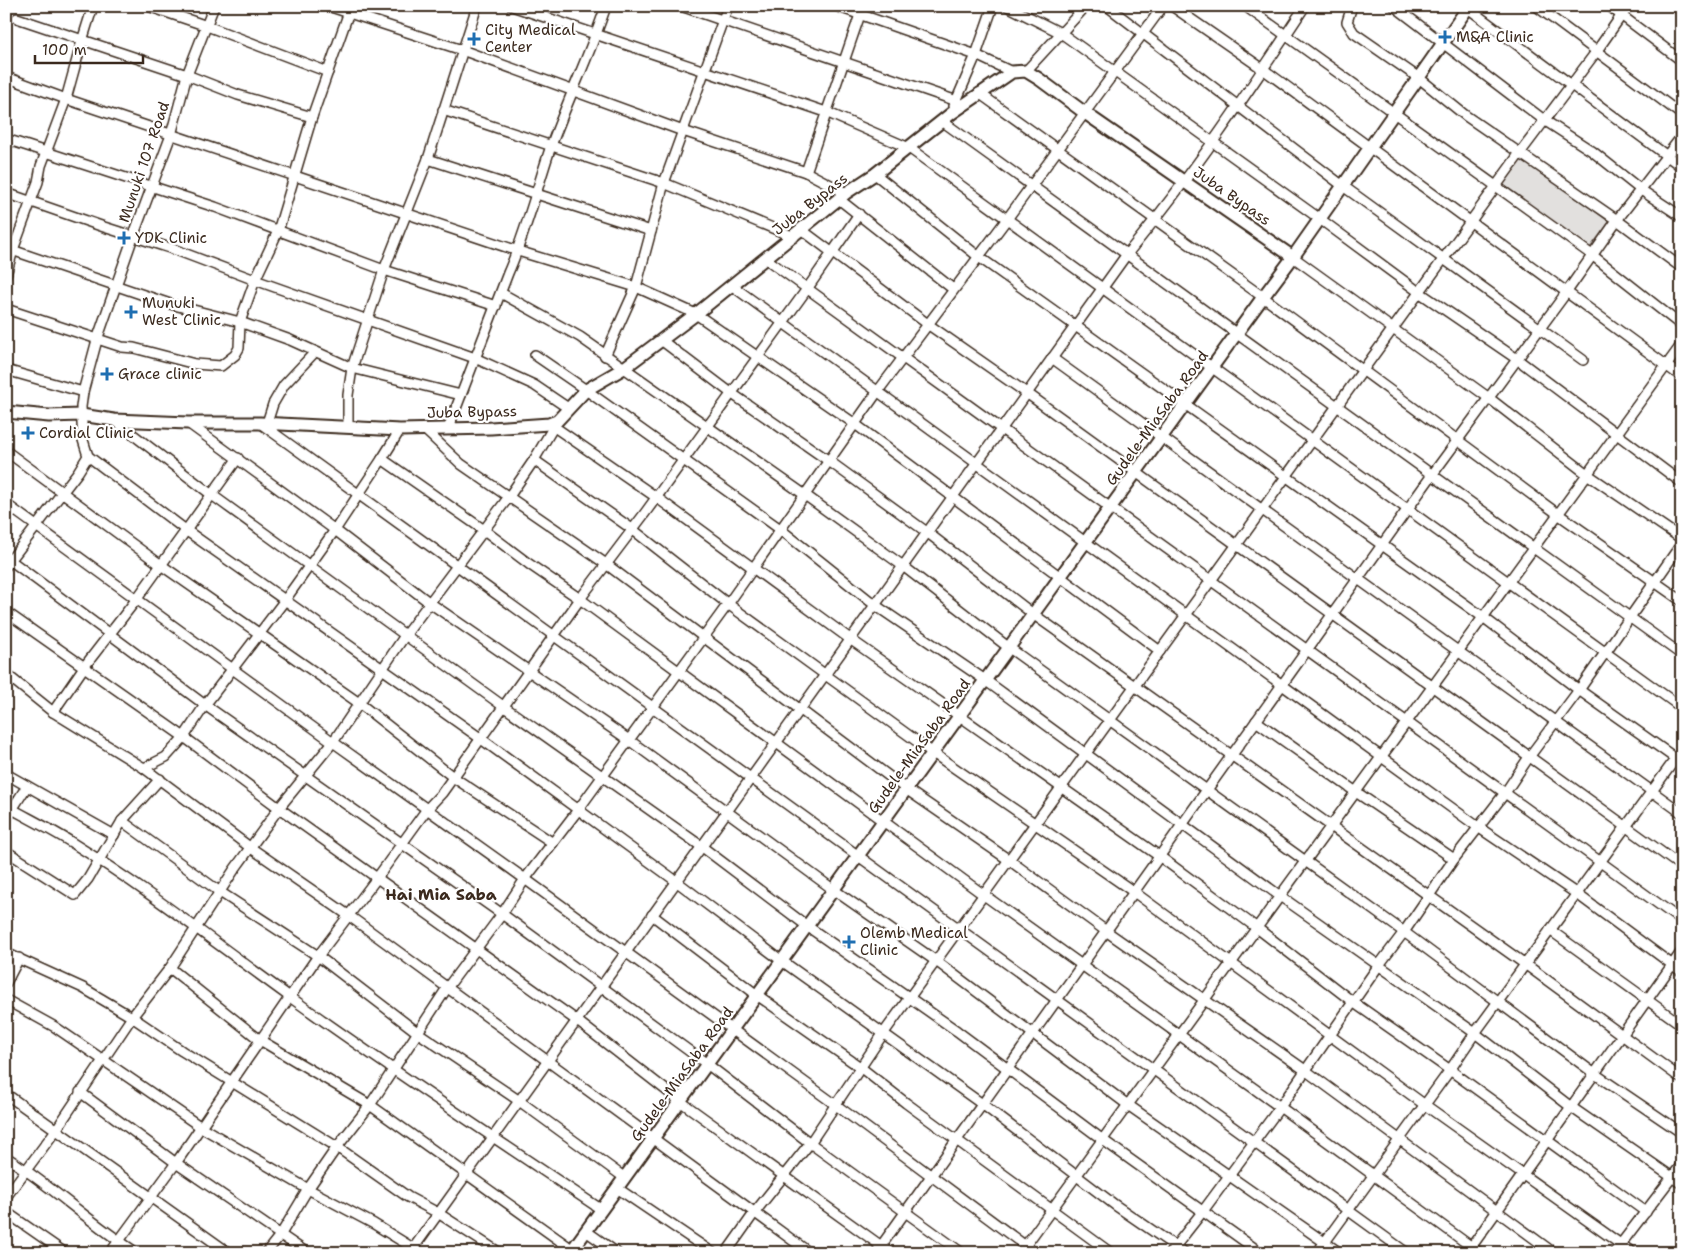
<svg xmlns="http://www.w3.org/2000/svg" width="1688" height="1259" font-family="'Shantell Sans',sans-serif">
<rect width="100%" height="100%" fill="#fff"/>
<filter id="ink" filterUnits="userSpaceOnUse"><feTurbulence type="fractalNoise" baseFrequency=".02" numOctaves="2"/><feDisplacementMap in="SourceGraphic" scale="10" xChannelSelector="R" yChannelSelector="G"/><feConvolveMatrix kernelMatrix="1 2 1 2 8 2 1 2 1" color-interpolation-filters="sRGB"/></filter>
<g filter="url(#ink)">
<polygon fill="#e2e0de" stroke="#8e857e" points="1521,156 1609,222 1588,250 1500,184"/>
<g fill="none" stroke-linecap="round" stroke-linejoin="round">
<g stroke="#3b2a1e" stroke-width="12">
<g id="minor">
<polyline points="148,6 207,26 328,72"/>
<polyline points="328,6 462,50 683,131 806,172 846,193"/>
<polyline points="512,6 826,112 909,148 1682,708"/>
<polyline points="681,6 957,101"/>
<polyline points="836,6 976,55 1012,72"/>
<polyline points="1007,6 1061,33 1320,219 1419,292 1517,359 1682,483"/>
<polyline points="1107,6 1343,186 1583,360"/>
<polyline points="1172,6 1263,69 1682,377"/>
<polyline points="1245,6 1592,255 1682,326"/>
<polyline points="1352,6 1347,22 1354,33 1419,78 1466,116 1617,220 1682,268"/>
<polyline points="1394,6 1544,120 1592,151 1641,190 1682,217"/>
<polyline points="1465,6 1682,167"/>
<polyline points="1536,6 1682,115"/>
<polyline points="1609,6 1682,61"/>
<polyline points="1681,6 1682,7"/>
<polyline points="17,18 187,75 238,95 312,117"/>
<polyline points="1026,71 1086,6"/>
<polyline points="6,77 66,99 518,251 636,287 696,314 855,424 1160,651"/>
<polyline points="979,93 1263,297 1558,514 1682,601"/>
<polyline points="954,106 976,55 993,6"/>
<polyline points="443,110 664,183 794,237"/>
<polyline points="942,121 1682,655"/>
<polyline points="6,139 215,207 384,270 496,306"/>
<polyline points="428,159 651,231"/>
<polyline points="806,172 863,6"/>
<polyline points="875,174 979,257 1483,617 1579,690 1682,763"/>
<polyline points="6,193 104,227 173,249 255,280 475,358 534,385 568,408"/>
<polyline points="840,200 953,289"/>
<polyline points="802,230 929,325 1028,394 1682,867"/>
<polyline points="6,248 170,304 240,322 290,340 352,368 461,395"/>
<polyline points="1293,257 1489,398 1587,474 1682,539"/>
<polyline points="765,258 1682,921"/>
<polyline points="6,275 13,250 38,182 41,166 66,99 82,41 93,6"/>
<polyline points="731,285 1478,827 1577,894 1682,972"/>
<polyline points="501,293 580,337 805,495 903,566 1008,647 1404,932 1595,1074 1682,1133"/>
<polyline points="6,309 122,347 134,348 195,364 221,366 235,355 239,348 240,322 255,280 278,231 312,117 351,6"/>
<polyline points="661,340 731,393 829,461 928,533 1033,614 1525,964 1682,1079"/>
<polyline points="535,355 586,390 780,529 875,605 985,680 1280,896 1475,1033 1571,1107 1682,1184"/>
<polyline points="605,356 636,287 664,183 728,6"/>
<polyline points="1052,358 1682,813"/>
<polyline points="6,370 83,392"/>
<polyline points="114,420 212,495 503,706 701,846 807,926 957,1031 1103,1140 1261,1253"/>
<polyline points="188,423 335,530 430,603 629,740 834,890 936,961 1128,1105 1340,1253"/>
<polyline points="260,423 1407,1253"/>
<polyline points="267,423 273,404 284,385 315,352"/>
<polyline points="553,426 656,497 850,639 1159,856 1257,928 1353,1002 1450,1070 1646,1212"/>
<polyline points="348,427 348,395 352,368 384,270 428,159 477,6"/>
<polyline points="424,429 461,464 606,564 906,789 1009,860 1106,931 1305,1070 1554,1253"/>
<path d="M448,429L508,273C526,232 537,188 551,146C568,99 590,54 606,6"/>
<polyline points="6,451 161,565 359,703 453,777 553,843"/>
<polyline points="88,456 187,531 480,738 676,881 782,961 982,1104 1115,1205 1185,1253"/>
<polyline points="382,459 484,530 529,564 580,599 984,895 1280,1107 1480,1253"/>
<polyline points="534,460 632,529 728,604 933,753 1134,892 1425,1105 1633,1253"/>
<polyline points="6,504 333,742 525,879 836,1105 1035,1253"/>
<polyline points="6,557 205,705 502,914 707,1064 810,1143 962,1253"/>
<polyline points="6,566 78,472 88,456 83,440 81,407 83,392 97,340 133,237 171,135 187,75 214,6"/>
<polyline points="6,612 184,737 279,808 576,1020 680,1101 891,1253"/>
<polyline points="6,674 53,712 144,768 251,848 348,915 810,1253"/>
<polyline points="53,712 84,667 136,600 238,458"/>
<polyline points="1256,721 1356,792 1454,859"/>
<polyline points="144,768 166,757 184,737 205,705 285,600 335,530 382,459 400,430"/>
<polyline points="6,774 114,835"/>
<path d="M12,809C32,820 52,830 71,842C147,889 218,945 290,997C392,1070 497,1140 602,1210"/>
<polyline points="6,819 27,786"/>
<polyline points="122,821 220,892 318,956 417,1032 518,1100 625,1178"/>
<polyline points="6,851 75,895 88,879 122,821 160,779"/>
<polyline points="652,915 757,995 860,1067 906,1103 1111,1253"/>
<polyline points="1550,930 1682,1025"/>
<polyline points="6,953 83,988 132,1017 182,1051 337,1147 408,1197 438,1213 500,1253"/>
<polyline points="170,968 260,1040 370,1105 573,1250"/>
<polyline points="6,983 19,958"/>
<polyline points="6,1000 55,1027 201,1127 308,1189 374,1224 413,1248"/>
<polyline points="80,1092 176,1163 307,1253"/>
<polyline points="6,1094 229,1253"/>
<path d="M6,1157C52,1186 91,1224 137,1253"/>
<polyline points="617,1188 713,1253"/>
<polyline points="6,1197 56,1130 132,1017 170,968 234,870 279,808 333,742 406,634 508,498 534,460 557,421"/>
<polyline points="6,1212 65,1253"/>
<polyline points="586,1231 617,1253"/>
<polyline points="110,1253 176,1163 318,956 377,878 427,809 442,793 580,599 645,513 807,289 859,214"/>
<polyline points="266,1253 281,1234 308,1189 337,1147 370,1105 447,988 502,914 525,879 578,810 728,604 878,391 1007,219 1163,6"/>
<path d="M410,1253L1127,254C1192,176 1249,91 1305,6"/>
<polyline points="726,1253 755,1212 810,1143 883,1034 1520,153 1596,52 1628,6"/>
<polyline points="876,1253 1432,475 1566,293 1617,220 1682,136"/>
<polyline points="1020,1253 1682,344"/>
<polyline points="1170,1253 1203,1211 1280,1107 1379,965 1404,932 1454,859 1505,793 1529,757 1579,690 1682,543"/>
<polyline points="1317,1253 1450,1070 1475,1033 1682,750"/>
<polyline points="1467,1253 1682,951"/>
<polyline points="1614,1253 1682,1164"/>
</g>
</g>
<g stroke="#3b2a1e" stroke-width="15">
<g id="major">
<polyline points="6,412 49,416 81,415 114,420 188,423 260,423 400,430 491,428 549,424 557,421 586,390 624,368 696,314 846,193 875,174 952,113 1012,72 1026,71 1039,79 1085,113 1293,257"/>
<polyline points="570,1253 1263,297 1293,257 1469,6"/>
</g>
</g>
<use href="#minor" stroke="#fff" stroke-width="9"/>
<use href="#major" stroke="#fff" stroke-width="11"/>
</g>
</g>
<g fill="#1f6fb2" stroke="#fff" stroke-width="2">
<path d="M1442.5 29.5h5v5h5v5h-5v5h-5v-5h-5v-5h5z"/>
<path d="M471.5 31.5h5v5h5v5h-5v5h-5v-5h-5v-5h5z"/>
<path d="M121.5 230.5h5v5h5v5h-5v5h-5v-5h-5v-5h5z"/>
<path d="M128.5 304.5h5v5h5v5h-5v5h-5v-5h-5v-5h5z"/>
<path d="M104.5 366.5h5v5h5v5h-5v5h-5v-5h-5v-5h5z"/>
<path d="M25.5 425.5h5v5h5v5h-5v5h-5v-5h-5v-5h5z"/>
<path d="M846.5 934.5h5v5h5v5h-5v5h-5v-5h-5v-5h5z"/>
</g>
<g text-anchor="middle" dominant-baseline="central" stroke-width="4.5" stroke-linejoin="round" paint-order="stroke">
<g font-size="15" fill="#3b2a1e" stroke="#fff" text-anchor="start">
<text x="485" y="30">City Medical<tspan x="485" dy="17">Center</tspan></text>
<text x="1456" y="37">M&amp;A Clinic</text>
<text x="135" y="238">YDK Clinic</text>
<text x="142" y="303">Munuki<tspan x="142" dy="17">West Clinic</tspan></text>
<text x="118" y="374">Grace clinic</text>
<text x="39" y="433">Cordial Clinic</text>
<text x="860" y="933">Olemb Medical<tspan x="860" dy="17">Clinic</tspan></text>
</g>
<g font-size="15" fill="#3b2a1e" stroke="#fff">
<text transform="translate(144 162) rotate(-71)">Munuki 107 Road</text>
<text transform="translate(1232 196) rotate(35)">Juba Bypass</text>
<text transform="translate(810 204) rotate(-38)">Juba Bypass</text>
<text transform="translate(472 412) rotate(-1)">Juba Bypass</text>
<text transform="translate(1157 418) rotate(-54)">Gudele-MiaSaba Road</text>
<text transform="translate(919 746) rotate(-54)">Gudele-MiaSaba Road</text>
<text transform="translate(682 1074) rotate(-54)">Gudele-MiaSaba Road</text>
</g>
<g font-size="16" font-weight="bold" fill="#3b2a1e" stroke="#fff">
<text x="441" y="894">Hai Mia Saba</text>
</g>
</g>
<rect width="1688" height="1259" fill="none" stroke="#fff" stroke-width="25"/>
<rect x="12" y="12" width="1663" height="1234" fill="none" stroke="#3b2a1e" stroke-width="2" filter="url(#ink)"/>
<path d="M35 55v8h108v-8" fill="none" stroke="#3b2a1e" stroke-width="2.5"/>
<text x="42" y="55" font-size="15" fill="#3b2a1e" stroke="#ffffff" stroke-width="4" paint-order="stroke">100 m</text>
</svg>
